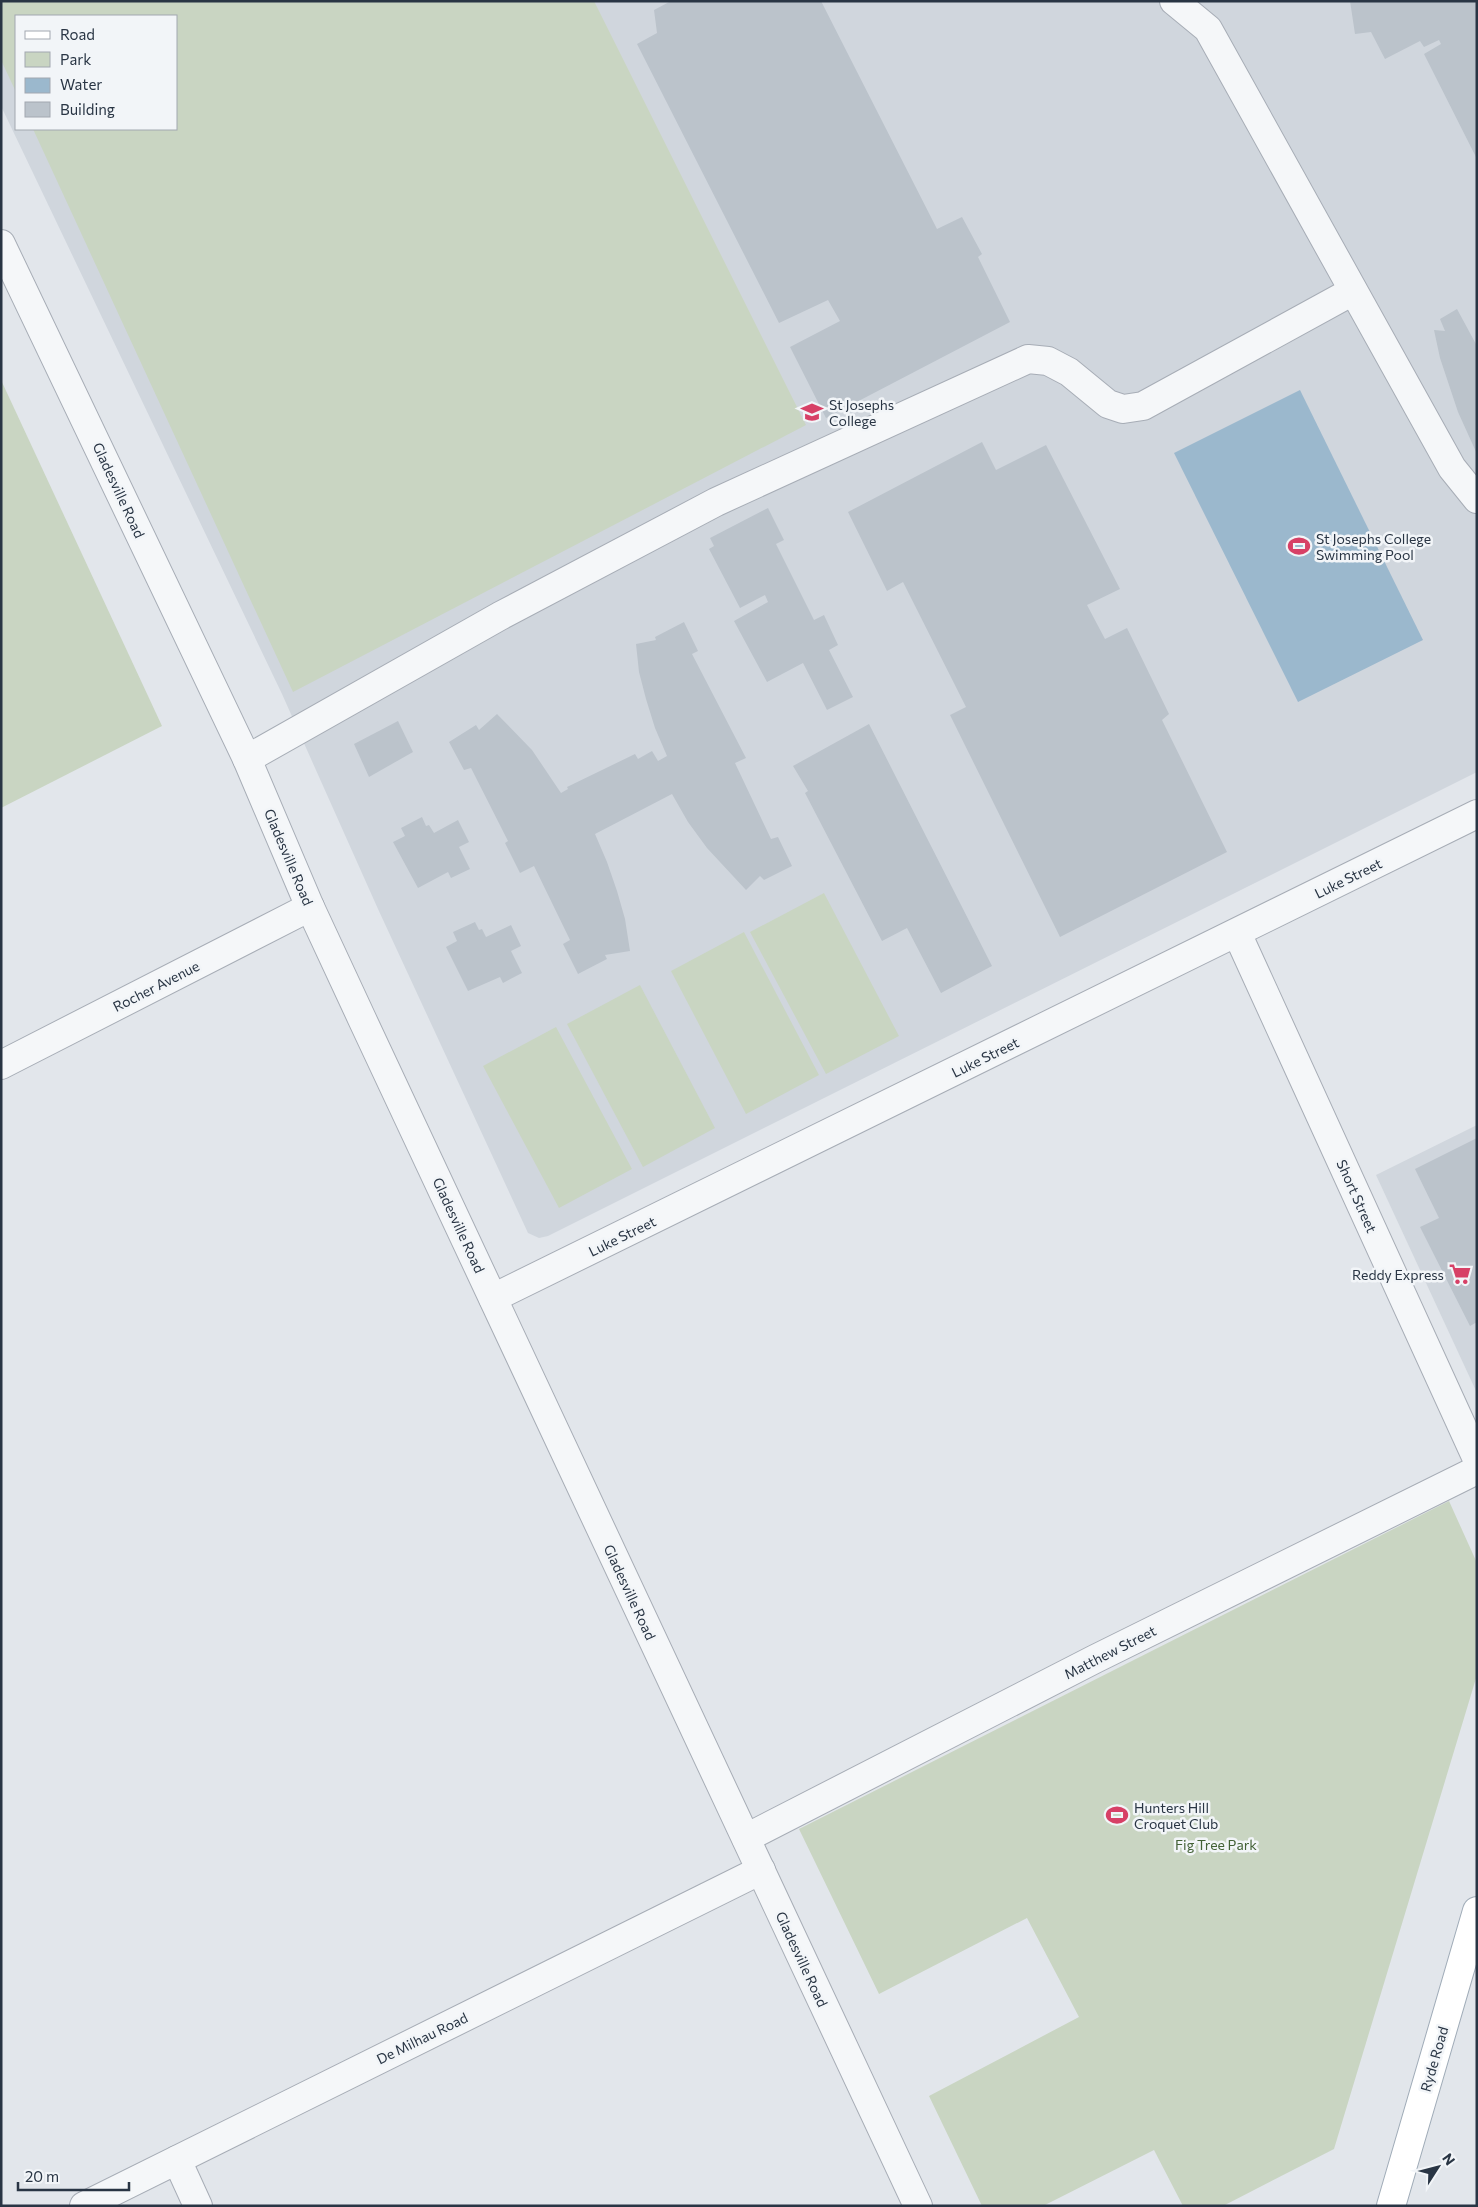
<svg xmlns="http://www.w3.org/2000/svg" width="1478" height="2207" font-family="Commissioner,sans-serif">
<rect width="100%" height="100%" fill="#e2e6eb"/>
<g fill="#d0d6dd" fill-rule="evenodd">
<path d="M1,1H1477V772L548,1236L539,1238L528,1233L378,909L282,694L1,106ZM16,16H176V129H16Z"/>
<polygon points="1477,1125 1477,1393 1376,1175"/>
</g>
<g fill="#c9d5c2">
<polygon points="1,1 594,1 806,425 293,692 33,129 176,129 176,16 16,16 16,92 1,60"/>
<polygon points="1,380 162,726 1,808"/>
<polygon points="824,893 899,1036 826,1074 750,932"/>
<polygon points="744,932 819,1075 746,1114 671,971"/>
<polygon points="640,985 715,1128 643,1167 567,1024"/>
<polygon points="556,1027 632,1169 559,1208 483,1066"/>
<polygon points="1449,1501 1477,1563 1477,1675 1334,2149 1223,2206 1183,2206 1154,2150 1043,2206 982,2206 929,2096 1079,2017 1027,1918 879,1994 799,1829"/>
</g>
<polygon fill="#9bb8cd" points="1300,390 1423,640 1298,702 1174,453"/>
<g fill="#bbc3cb">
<polygon points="671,1 821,1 937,229 962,217 982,254 978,257 1010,322 826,418 790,347 840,321 828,300 779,323 637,44 657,33 654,10"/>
<polygon points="1350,1 1477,1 1477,159 1424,54 1441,44 1439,40 1424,47 1420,41 1385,59 1371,32 1355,34"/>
<polygon points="1457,309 1477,346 1477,454 1458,412 1440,358 1434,330 1445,331 1440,319"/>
<polygon points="982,442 996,470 1046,445 1120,589 1087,605 1105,639 1127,628 1169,714 1162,720 1227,852 1060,937 950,715 966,707 903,582 887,591 848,512"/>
<polygon points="768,508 784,540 776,544 814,620 824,615 838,645 829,650 853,697 827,710 803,663 767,682 734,621 768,602 765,595 740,608 709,549 714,546 710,538"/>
<polygon points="684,622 698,651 692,654 746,758 735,763 771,839 778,837 792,866 764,880 760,876 746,890 707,848 688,822 672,794 595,834 607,862 617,891 625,919 630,951 605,955 607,959 578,974 563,944 570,940 534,866 520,873 505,843 508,841 471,768 464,770 449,742 476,725 479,730 497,714 532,750 561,793 568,789 567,787 635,754 638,759 652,751 658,761 667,756 655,728 646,699 639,672 636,644 656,640 655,637"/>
<polygon points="398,721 413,752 369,777 354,744"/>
<polygon points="869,724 992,966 941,993 907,928 882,941 805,793 808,791 793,766"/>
<polygon points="422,817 426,826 429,825 434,833 458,820 469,842 459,847 470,869 451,878 448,872 418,888 393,842 405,836 401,828"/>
<polygon points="475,922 479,930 482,929 486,937 511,925 521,946 511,951 522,973 503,983 500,977 468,991 446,947 457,941 453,932"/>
<polygon points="1477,1138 1477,1322 1470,1326 1420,1227 1439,1218 1415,1169"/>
</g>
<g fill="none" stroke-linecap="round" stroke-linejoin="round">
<g stroke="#a7adb6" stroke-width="30">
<g id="minor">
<polyline points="1174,1 1208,29 1452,468 1477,499"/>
<polyline points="1,244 247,759 310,907 363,1021 918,2206"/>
<polyline points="247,759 500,616 716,502 1028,359 1048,361 1069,372 1108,404 1123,409 1143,406 1353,291"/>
<polyline points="1237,933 1477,1459"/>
<polyline points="1,1065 310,907"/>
<polyline points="493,1298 1477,814"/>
<polyline points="746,1838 1095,1659 1477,1470"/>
<polyline points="177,2160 198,2206"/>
<polyline points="84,2206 761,1870"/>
</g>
</g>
<g stroke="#a0acb8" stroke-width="30">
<polyline id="major" points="1391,2206 1477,1911"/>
</g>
<use href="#minor" stroke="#f5f7f9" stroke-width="28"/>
<use href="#major" stroke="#fff" stroke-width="28"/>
</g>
<defs>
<g id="school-bare" transform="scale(1.725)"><path d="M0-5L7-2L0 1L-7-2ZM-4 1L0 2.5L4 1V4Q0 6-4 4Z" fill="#d74066" stroke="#f2f5f8" stroke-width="2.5" paint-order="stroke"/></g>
<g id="stadium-bare" transform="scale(1.725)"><path d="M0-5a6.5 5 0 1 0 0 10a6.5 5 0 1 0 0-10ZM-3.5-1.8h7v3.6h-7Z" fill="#d74066" stroke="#f2f5f8" stroke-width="2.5" paint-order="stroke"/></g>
<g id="supermarket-bare" transform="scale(1.725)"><path d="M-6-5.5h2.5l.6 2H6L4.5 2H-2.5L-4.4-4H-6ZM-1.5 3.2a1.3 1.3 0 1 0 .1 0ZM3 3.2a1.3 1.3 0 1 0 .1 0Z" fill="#d74066" stroke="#f2f5f8" stroke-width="2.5" paint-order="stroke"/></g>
</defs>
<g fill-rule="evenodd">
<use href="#school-bare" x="812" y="412"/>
<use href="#stadium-bare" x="1299" y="546"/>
<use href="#supermarket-bare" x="1460" y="1274"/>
<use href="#stadium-bare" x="1117" y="1815"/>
</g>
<g text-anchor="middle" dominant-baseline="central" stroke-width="5" stroke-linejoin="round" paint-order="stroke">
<g font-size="14" fill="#293544" stroke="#f2f5f8" text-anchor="start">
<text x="829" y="404">St Josephs<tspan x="829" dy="16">College</tspan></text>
<text x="1316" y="538">St Josephs College<tspan x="1316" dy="16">Swimming Pool</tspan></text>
<text x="1444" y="1274" text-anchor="end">Reddy Express</text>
<text x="1134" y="1807">Hunters Hill<tspan x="1134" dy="16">Croquet Club</tspan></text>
</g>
<g font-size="14" fill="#293544" stroke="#f2f5f8">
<text transform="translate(119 490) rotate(65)">Gladesville Road</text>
<text transform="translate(289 857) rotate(67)">Gladesville Road</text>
<text transform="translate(1348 878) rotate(-26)">Luke Street</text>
<text transform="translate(156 986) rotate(-27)">Rocher Avenue</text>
<text transform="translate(985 1057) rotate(-26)">Luke Street</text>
<text transform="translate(1357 1196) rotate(66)">Short Street</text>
<text transform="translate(459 1225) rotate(65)">Gladesville Road</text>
<text transform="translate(622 1236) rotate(-26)">Luke Street</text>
<text transform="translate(630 1592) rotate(65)">Gladesville Road</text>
<text transform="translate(1110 1652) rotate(-27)">Matthew Street</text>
<text transform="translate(802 1959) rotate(65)">Gladesville Road</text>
<text transform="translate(422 2038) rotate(-26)">De Milhau Road</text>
<text transform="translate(1434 2059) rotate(-74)">Ryde Road</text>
</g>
<g font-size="14" fill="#426135" stroke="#f2f5f8">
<text x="1216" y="1844">Fig Tree Park</text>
</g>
</g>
<rect width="1478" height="2207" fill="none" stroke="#293544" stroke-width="5"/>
<rect x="15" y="15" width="162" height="115" fill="#f2f5f8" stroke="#a2a8b0"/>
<rect x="25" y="31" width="25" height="8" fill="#ffffff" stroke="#a2a8b0"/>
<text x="60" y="40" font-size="15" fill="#293544">Road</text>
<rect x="25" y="52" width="25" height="15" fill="#c9d5c2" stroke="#a2a8b0"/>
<text x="60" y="65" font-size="15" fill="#293544">Park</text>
<rect x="25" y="78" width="25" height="15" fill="#9bb8cd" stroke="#a2a8b0"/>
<text x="60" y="90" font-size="15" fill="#293544">Water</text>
<rect x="25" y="102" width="25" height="15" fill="#bbc3cb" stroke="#a2a8b0"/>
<text x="60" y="115" font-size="15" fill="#293544">Building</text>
<g transform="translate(1438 2167) rotate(54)" stroke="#f2f5f8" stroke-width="4" paint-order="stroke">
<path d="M0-4L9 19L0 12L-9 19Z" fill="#293544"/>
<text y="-8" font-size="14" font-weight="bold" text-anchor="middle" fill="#293544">N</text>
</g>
<path d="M18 2182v8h111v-8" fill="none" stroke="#293544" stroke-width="2.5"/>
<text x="25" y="2182" font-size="15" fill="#293544" stroke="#f2f5f8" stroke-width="4" paint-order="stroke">20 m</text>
</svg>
